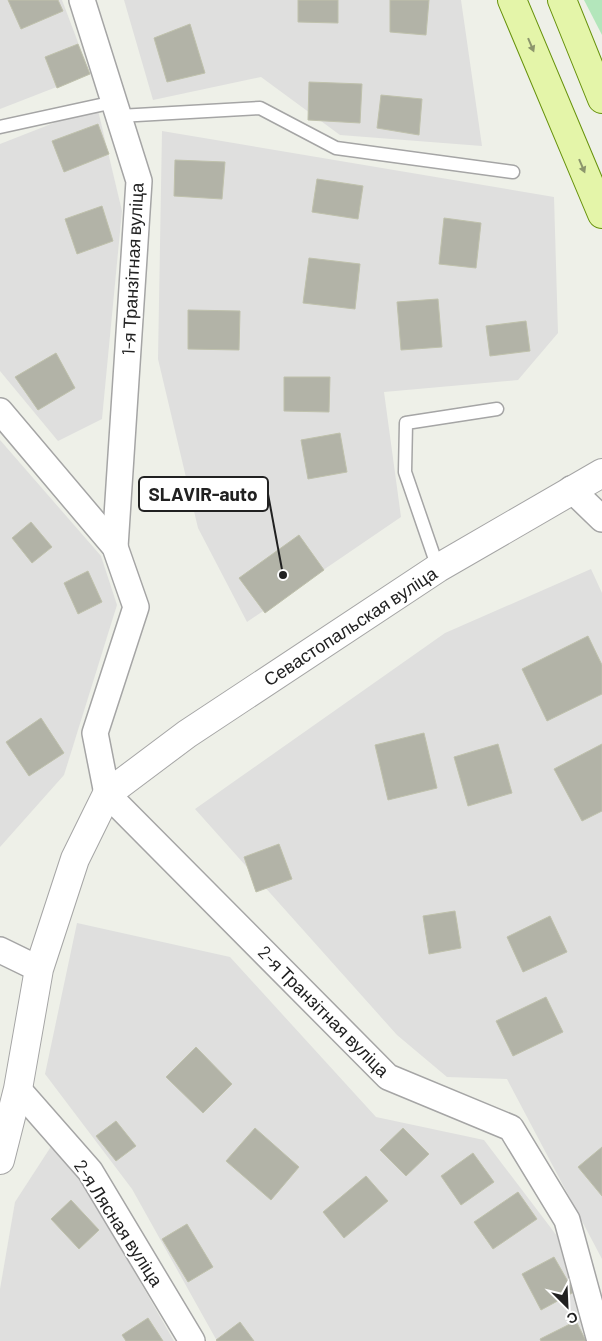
<svg xmlns="http://www.w3.org/2000/svg" width="602" height="1341" font-family="Barlow,sans-serif">
<rect width="100%" height="100%" fill="#eef0e8"/>
<g fill="#dfdfde">
<polygon points="0,0 62,0 90,74 0,109"/>
<polygon points="124,0 461,0 482,146 340,135 261,77 153,100"/>
<polygon points="97,106 122,211 102,419 58,441 0,371 0,144"/>
<polygon points="162,131 554,197 558,333 518,380 384,392 401,517 247,622 198,528 158,359"/>
<polygon points="0,440 101,556 117,605 64,775 0,847"/>
<polygon points="591,569 602,593 602,1259 507,1079 447,1077 397,1035 195,809 445,633"/>
<polygon points="77,923 230,957 376,1117 484,1140 557,1236 585,1341 217,1341 132,1189 45,1074"/>
<polygon points="52,1145 81,1179 174,1341 0,1341 0,1289 15,1202"/>
</g>
<polygon fill="#b3e6bb" points="584,0 602,0 602,35"/>
<g fill="#b2b3a7" stroke="#bfc1ac">
<polygon points="8,0 58,0 63,11 21,29"/>
<polygon points="298,0 338,0 338,23 298,22"/>
<polygon points="390,0 429,0 426,35 390,32"/>
<polygon points="190,24 205,73 167,82 154,38"/>
<polygon points="78,44 90,74 57,88 45,57"/>
<polygon points="309,82 362,84 360,123 308,120"/>
<polygon points="381,95 422,99 419,135 377,128"/>
<polygon points="98,124 109,154 64,172 52,141"/>
<polygon points="175,160 225,162 222,199 174,196"/>
<polygon points="317,179 363,186 358,219 312,212"/>
<polygon points="102,206 113,241 77,254 65,219"/>
<polygon points="444,218 481,223 476,268 439,264"/>
<polygon points="309,258 360,264 355,309 303,303"/>
<polygon points="438,299 442,347 401,350 397,302"/>
<polygon points="188,310 240,311 239,350 188,349"/>
<polygon points="526,321 530,351 490,356 486,326"/>
<polygon points="56,353 75,388 38,410 15,377"/>
<polygon points="284,377 330,377 329,412 284,411"/>
<polygon points="340,433 347,472 308,479 301,440"/>
<polygon points="31,522 52,547 32,563 12,538"/>
<polygon points="299,535 324,570 265,613 239,578"/>
<polygon points="88,571 102,602 78,614 64,583"/>
<polygon points="588,636 602,665 602,694 547,721 522,669"/>
<polygon points="41,718 64,753 29,776 6,742"/>
<polygon points="424,733 437,788 388,800 375,745"/>
<polygon points="498,744 512,793 468,806 454,757"/>
<polygon points="602,744 602,811 582,821 554,769"/>
<polygon points="279,844 292,879 256,892 244,857"/>
<polygon points="455,911 461,948 429,954 423,916"/>
<polygon points="550,916 567,952 523,972 507,937"/>
<polygon points="546,997 563,1032 513,1056 496,1021"/>
<polygon points="196,1047 232,1084 203,1113 166,1077"/>
<polygon points="116,1121 136,1146 116,1161 96,1136"/>
<polygon points="255,1128 299,1167 271,1200 226,1161"/>
<polygon points="403,1128 429,1154 406,1176 380,1150"/>
<polygon points="602,1147 602,1196 578,1167"/>
<polygon points="473,1153 494,1182 461,1205 441,1176"/>
<polygon points="366,1176 388,1201 344,1238 323,1212"/>
<polygon points="518,1192 537,1219 493,1249 474,1222"/>
<polygon points="71,1200 99,1230 79,1249 51,1219"/>
<polygon points="187,1224 213,1267 188,1282 162,1239"/>
<polygon points="554,1257 574,1292 541,1310 522,1274"/>
<polygon points="148,1318 163,1341 126,1341 122,1335"/>
<polygon points="576,1321 586,1341 541,1341 540,1339"/>
<polygon points="240,1322 254,1341 217,1341 216,1340"/>
</g>
<g fill="none" stroke-linecap="round" stroke-linejoin="round">
<g stroke="#a5a5a5" stroke-width="15">
<g id="service">
<polyline points="119,116 260,108 336,148 513,172"/>
<polyline points="0,127 114,102"/>
<polyline points="438,568 405,472 406,423 497,409"/>
</g>
</g>
<g stroke="#a5a5a5" stroke-width="28">
<g id="minor">
<polyline points="82,0 139,181 115,547"/>
<polyline points="0,411 115,547 136,607 95,733 107,794 388,1077 511,1128 567,1220 600,1341"/>
<polyline points="571,489 602,519"/>
<polyline points="0,950 39,969"/>
<polyline points="18,1089 90,1171 192,1341"/>
</g>
</g>
<g stroke="#a5a5a5" stroke-width="30">
<polyline id="tertiary" points="0,1160 18,1089 39,969 75,859 107,794 187,734 438,568 602,473"/>
</g>
<g stroke="#67920c" stroke-width="30">
<g id="primary">
<polyline points="512,0 602,214"/>
<polyline points="562,0 602,99"/>
</g>
</g>
<use href="#service" stroke="#fff" stroke-width="12"/>
<use href="#minor" stroke="#fff" stroke-width="25"/>
<use href="#tertiary" stroke="#fff" stroke-width="28"/>
<use href="#primary" stroke="#e4f5a9" stroke-width="28"/>
</g>
<defs><path id="oneway-solid" d="M-6-.8H1V-3.2L6.5 0L1 3.2V.8H-6Z" transform="scale(1.25)"/></defs>
<g fill="#8c966c">
<use href="#oneway-solid" transform="translate(531 45) rotate(67)"/>
<use href="#oneway-solid" transform="translate(582 166) rotate(67)"/>
</g>
<g text-anchor="middle" dominant-baseline="central" stroke-width="4" stroke-linejoin="round" paint-order="stroke">
<g font-size="18" fill="#212121" stroke="#fff">
<text transform="translate(132 269) rotate(-87)">1-я Транзітная вуліца</text>
<text transform="translate(350 626) rotate(-33)">Севастопальская вуліца</text>
<text transform="translate(324 1011) rotate(45)">2-я Транзітная вуліца</text>
<text transform="translate(119 1223) rotate(57)">2-я Лясная вуліца</text>
</g>
</g>
<path fill="none" stroke="#212121" stroke-width="2" d="M283 575L268 494"/>
<circle fill="#212121" stroke="#fff" stroke-width="2" cx="283" cy="575" r="5"/>
<rect fill="#fff" stroke="#212121" stroke-width="2" x="139" y="477" width="129" height="34" rx="5"/>
<g font-size="19" text-anchor="middle" font-weight="bold" fill="#212121">
<text x="203" y="501">SLAVIR-auto</text>
</g>
<g transform="translate(567 1306) rotate(156)" stroke="#ffffff" stroke-width="4" paint-order="stroke">
<path d="M0-4L9 19L0 12L-9 19Z" fill="#212121"/>
<text y="-8" font-size="14" font-weight="bold" text-anchor="middle" fill="#212121">С</text>
</g>
</svg>
